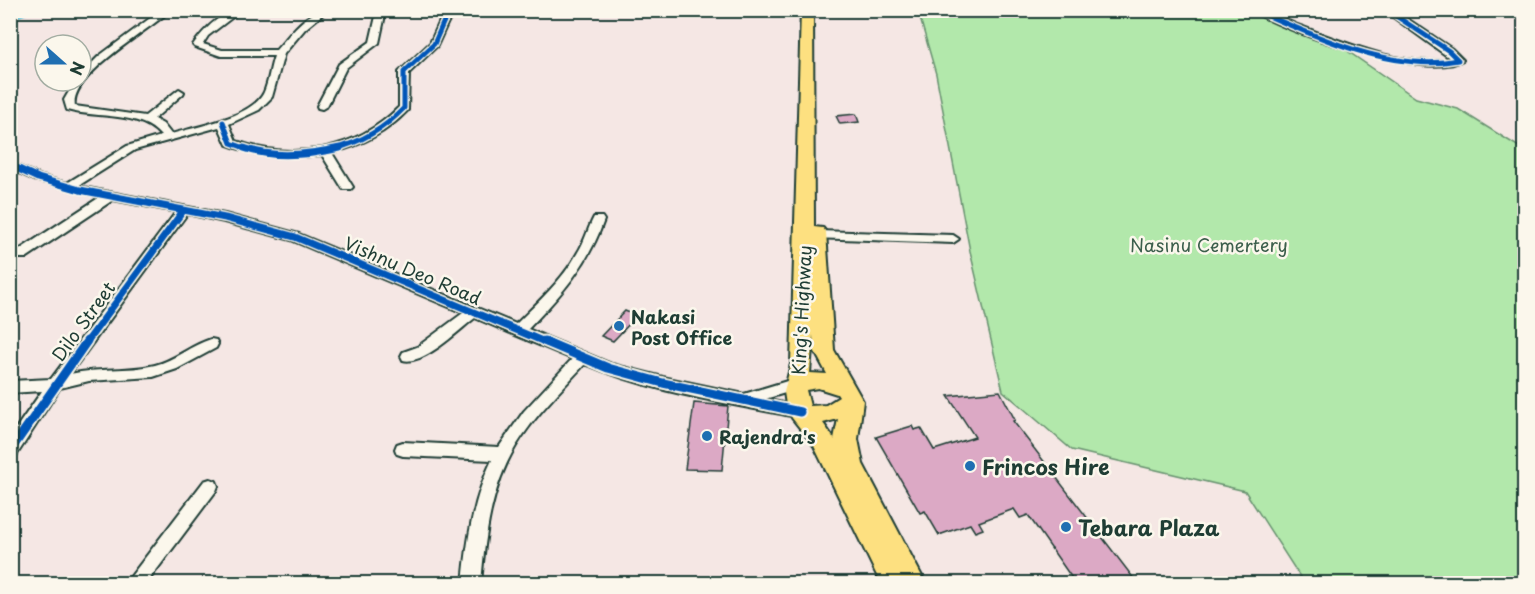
<svg xmlns="http://www.w3.org/2000/svg" width="1535" height="594" font-family="'Playpen Sans',sans-serif">
<rect width="100%" height="100%" fill="#f5e7e4"/>
<filter id="ink" filterUnits="userSpaceOnUse"><feTurbulence type="fractalNoise" baseFrequency=".0167" numOctaves="2"/><feDisplacementMap in="SourceGraphic" scale="12" xChannelSelector="R" yChannelSelector="G"/><feConvolveMatrix kernelMatrix="1 2 1 2 8 2 1 2 1" color-interpolation-filters="sRGB"/></filter>
<g filter="url(#ink)">
<polygon fill="#b2e8ab" stroke="#689270" stroke-width="1.5" points="918,11 1248,11 1334,42 1416,98 1458,109 1524,150 1524,583 1304,583 1245,491 1072,450 1003,391 970,251 936,74"/>
<g fill="none" stroke-linecap="round" stroke-linejoin="round">
<polygon fill="#80cfde" fill-rule="evenodd" points="20,10 37,10 10,21 10,14"/>
</g>
<g fill="#dca9c5" stroke="#1f3d34" stroke-width="1.5">
<polygon points="856,114 859,122 840,124 836,116"/>
<polygon points="625,311 637,316 613,341 601,336"/>
<polygon points="1000,391 1015,420 1013,421 1138,584 1076,584 1028,515 1020,518 1014,509 979,522 983,529 975,532 970,524 939,535 925,511 920,513 876,437 912,426 914,430 921,428 934,450 975,437 948,396"/>
<polygon points="694,403 728,406 722,470 685,469"/>
</g>
<g fill="none" stroke-linecap="round" stroke-linejoin="round">
<g stroke="#1f3d34" stroke-width="4">
<g id="minor">
<path d="M161,10H171C150,30 69,75 75,106L145,116L179,89L184,92L183,94L154,119L163,124L171,134C195,127 253,117 264,92C269,81 270,67 274,56H221L195,47L193,45C204,29 223,10 242,10L208,36L203,44L222,50H276C290,35 306,10 328,10L305,29L284,54L272,97L259,110L229,124L236,141C292,161 356,151 399,107V72L430,43L440,21L449,10H458L448,22L437,46L409,73L408,110C386,133 363,145 332,153L353,187L351,189H343L322,155C288,159 259,157 227,145L219,127L135,150L78,186L225,214L299,234L516,324C538,302 563,280 578,252C585,241 588,228 594,217H602L604,220C589,264 560,296 528,329L612,364L663,377L744,394L797,378L802,380L804,384L802,388L765,399L805,408L808,412L805,416L800,418C729,403 652,393 585,364C561,390 535,415 516,446C491,487 485,536 481,584H463C467,541 473,499 492,460L403,456L397,454L395,449L397,444L403,442L499,447L524,411L572,359L475,318C459,330 423,366 403,360L401,356L403,352L417,347L463,313L291,240L224,222L187,214L70,374C98,367 128,372 155,365C175,360 191,345 211,339L216,340L218,344L216,348L177,369L153,377L89,381L60,388L16,456L10,457V437L42,391L10,393V381L51,379L176,212L113,200L26,258H16L15,255L16,252L100,197L34,180L10,169V162L42,176L67,183L127,146L161,136C141,111 98,119 67,110L64,100L75,81H81V74L99,56Z"/>
<polygon points="367,10 379,10 385,15 379,43 346,68 327,106 322,109 318,108 317,106 339,64 370,42 376,16"/>
<path d="M1251,10C1270,10 1286,21 1303,27C1346,43 1406,68 1451,59L1383,10H1394L1452,49L1463,60C1431,83 1283,32 1251,10Z"/>
<polygon points="817,231 953,235 959,239 953,243 813,238 811,235"/>
<polygon points="210,479 216,481 218,486 216,491 146,584 125,584 204,481"/>
</g>
</g>
<g stroke="#1f3d34" stroke-width="4">
<path id="highway" d="M801,10H813L814,227L823,228L826,232L834,350L863,401L858,439L863,464L926,584H881L814,446L792,418L786,405L784,392L791,364ZM813,335L814,350L827,374L810,373ZM818,388L837,394L839,397L826,405L810,406L806,390ZM838,419L834,439L835,440L823,423Z"/>
</g>
<use href="#minor" fill="#fbf7ec" fill-rule="evenodd"/>
<use href="#highway" fill="#fde080" fill-rule="evenodd"/>
<g stroke="#fbf7ec" stroke-width="8">
<g id="cycleway-far2">
<path d="M1255,10C1313,36 1394,73 1458,60L1449,51L1387,10"/>
<polyline points="223,122 231,143 248,149"/>
<path d="M334,149C362,142 384,129 404,108V72L434,44L444,21L454,10"/>
</g>
</g>
<g stroke="#fbf7ec" stroke-width="10">
<g id="cycleway-far1">
<path d="M244,148C274,159 309,155 340,148"/>
<polyline points="10,165 38,178 80,190 225,218 295,237 547,343"/>
<polyline points="86,343 183,211"/>
</g>
</g>
<g stroke="#fbf7ec" stroke-width="13">
<g id="cycleway">
<polyline points="544,341 608,368 663,383 800,412"/>
<polyline points="10,451 87,341"/>
</g>
</g>
<use href="#cycleway-far2" stroke="#0057b8" stroke-width="5"/>
<use href="#cycleway-far1" stroke="#0057b8" stroke-width="7"/>
<use href="#cycleway" stroke="#0057b8" stroke-width="9"/>
</g>
</g>
<g fill="#1f6fb2" stroke="#fbf7ec" stroke-width="2">
<circle cx="619" cy="326" r="6"/>
<circle cx="707" cy="436" r="6"/>
<circle cx="970" cy="466" r="6"/>
<circle cx="1066" cy="527" r="6"/>
</g>
<g text-anchor="middle" dominant-baseline="central" stroke-width="5" stroke-linejoin="round" paint-order="stroke">
<g font-size="18" fill="#3c5f4c" stroke="#fbf7ec">
<text x="1209" y="244">Nasinu Cemertery</text>
</g>
<g font-size="18" fill="#1f3d34" stroke="#fbf7ec">
<text transform="translate(413 270) rotate(23)">Vishnu Deo Road</text>
<text transform="translate(801 310) rotate(-87)">King's Highway</text>
<text transform="translate(83 321) rotate(-54)">Dilo Street</text>
</g>
<g font-size="18" font-weight="bold" fill="#1f3d34" stroke="#fbf7ec" text-anchor="start">
<text x="631" y="316">Nakasi<tspan x="631" dy="21">Post Office</tspan></text>
<text x="719" y="436">Rajendra's</text>
</g>
<g font-size="21" font-weight="bold" fill="#1f3d34" stroke="#fbf7ec" text-anchor="start">
<text x="982" y="466">Frincos Hire</text>
<text x="1078" y="527">Tebara Plaza</text>
</g>
</g>
<rect width="1535" height="594" fill="none" stroke="#fbf7ec" stroke-width="36"/>
<rect x="18" y="18" width="1499" height="558" fill="none" stroke="#1f3d34" stroke-width="2" filter="url(#ink)"/>
<g transform="translate(63 63) rotate(111)"><circle r="28" fill="#fbf7ec" stroke="#a3ada2" stroke-width="1.5"/>
<path d="M0-4.5L10 22L0 15L-10 22Z" fill="#1f6fb2"/>
<text y="-9" font-size="16" font-weight="bold" text-anchor="middle" fill="#1f3d34">N</text>
</g>
</svg>
